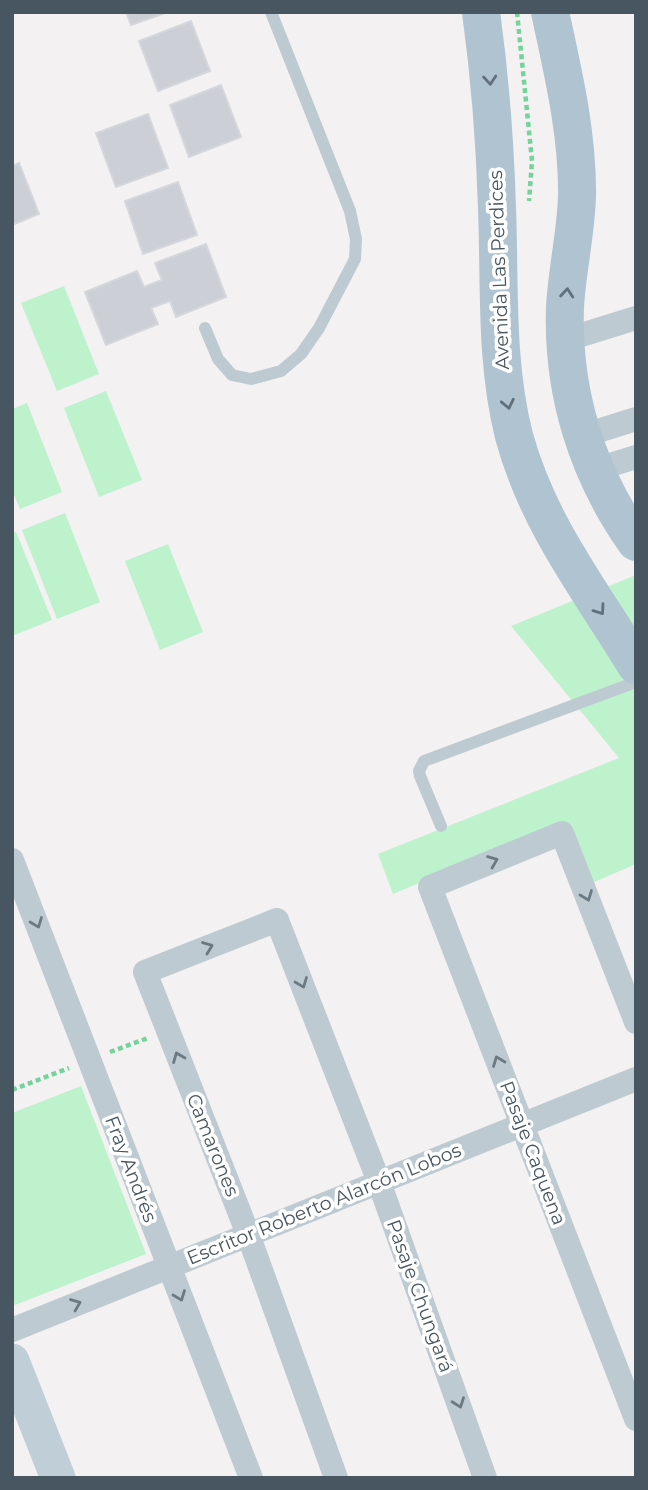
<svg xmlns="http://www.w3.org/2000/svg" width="648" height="1490" font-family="Montserrat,sans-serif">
<rect width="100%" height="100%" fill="#f3f1f1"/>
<g fill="#bdf2cd">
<polygon points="64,286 99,374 57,391 21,303"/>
<polygon points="106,391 142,480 99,497 64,408"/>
<polygon points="27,403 62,492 20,509 12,490 12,409"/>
<polygon points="65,513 100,602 57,619 22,530"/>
<polygon points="16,532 52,620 12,636 12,533"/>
<polygon points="168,544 203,632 160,650 125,561"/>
<polygon points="636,575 636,864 592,883 565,822 393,894 378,854 619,758 511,626"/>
<polygon points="81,1086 146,1254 15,1305 12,1297 12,1113"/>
</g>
<g fill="#ccd0d6" stroke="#d4d7dc" stroke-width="2">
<polygon points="126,12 168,12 131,25"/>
<polygon points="191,21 210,71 158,91 139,41"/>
<polygon points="221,85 241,137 189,157 170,105"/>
<polygon points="148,114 168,168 116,187 96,133"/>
<polygon points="19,163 39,214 12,225 12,166"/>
<polygon points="178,182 197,235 143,254 125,201"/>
<polygon points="206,244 226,297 176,317 170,301 151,308 158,324 106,345 85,292 137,271 144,287 162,280 155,263"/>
</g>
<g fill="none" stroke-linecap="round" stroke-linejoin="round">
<g stroke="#73d39a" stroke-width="4.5" stroke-dasharray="5 3.5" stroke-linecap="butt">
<polyline points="517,12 532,161 529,201"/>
<polyline points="110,1052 148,1038"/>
<polyline points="12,1090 69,1068"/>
</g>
<g stroke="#becad1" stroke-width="12">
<polyline points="205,328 218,359 232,375 251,379 281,371 301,354 319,328 355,259 356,239 350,211 271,12"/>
<polyline points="441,826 420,776 419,771 424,761 636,682"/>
</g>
<g stroke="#becad1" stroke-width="24">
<polyline points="565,340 636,318"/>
<polyline points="582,436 636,419"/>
<polyline points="594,470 636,457"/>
<polyline points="12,860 251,1478"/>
<polyline points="636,1022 562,833 430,887 636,1419"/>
<polyline points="12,1330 636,1079"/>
<polyline points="336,1478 248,1234 145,972 277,920 379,1182 485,1478"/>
</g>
<polyline stroke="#c0ced8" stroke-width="35" points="12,1361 58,1478"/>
<g stroke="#afc3d1" stroke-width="38">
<path d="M481,12C490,77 495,142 497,208C500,284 495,361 514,436C538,524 589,588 636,665"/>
<path d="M550,12C563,72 578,135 577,196C576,233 567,270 565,307C562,392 587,473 636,542"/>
</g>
</g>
<defs><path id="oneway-chevron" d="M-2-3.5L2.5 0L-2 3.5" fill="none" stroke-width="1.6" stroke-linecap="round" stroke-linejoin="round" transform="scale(1.75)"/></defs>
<g stroke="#61717c">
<use href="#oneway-chevron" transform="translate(490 80) rotate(85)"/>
<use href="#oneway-chevron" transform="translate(567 293) rotate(-85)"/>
<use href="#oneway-chevron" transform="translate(508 404) rotate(78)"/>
<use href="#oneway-chevron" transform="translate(600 610) rotate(55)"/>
</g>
<g stroke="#6b7982">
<use href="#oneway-chevron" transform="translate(493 861) rotate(-22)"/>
<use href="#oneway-chevron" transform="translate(587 896) rotate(69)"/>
<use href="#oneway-chevron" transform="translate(37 923) rotate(69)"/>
<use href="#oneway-chevron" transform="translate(208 947) rotate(-21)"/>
<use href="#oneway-chevron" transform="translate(302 983) rotate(69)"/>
<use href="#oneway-chevron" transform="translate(178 1057) rotate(-112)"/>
<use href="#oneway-chevron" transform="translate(498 1061) rotate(-111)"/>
<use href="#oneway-chevron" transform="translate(180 1296) rotate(69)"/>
<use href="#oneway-chevron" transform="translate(76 1304) rotate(-22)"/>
<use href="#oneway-chevron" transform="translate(459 1403) rotate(70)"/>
</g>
<g text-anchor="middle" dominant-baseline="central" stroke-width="7" stroke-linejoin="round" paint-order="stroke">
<g font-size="19" fill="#475660" stroke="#fff">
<text transform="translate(499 270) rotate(-92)">Avenida Las Perdices</text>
<text transform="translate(213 1145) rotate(68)">Camarones</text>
<text transform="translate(533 1153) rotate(69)">Pasaje Caquena</text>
<text transform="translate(131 1169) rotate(69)">Fray Andrés</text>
<text transform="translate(324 1204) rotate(-22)">Escritor Roberto Alarcón Lobos</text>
<text transform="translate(420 1296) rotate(70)">Pasaje Chungará</text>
</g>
</g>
<rect width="648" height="1490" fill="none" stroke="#475660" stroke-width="28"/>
</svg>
